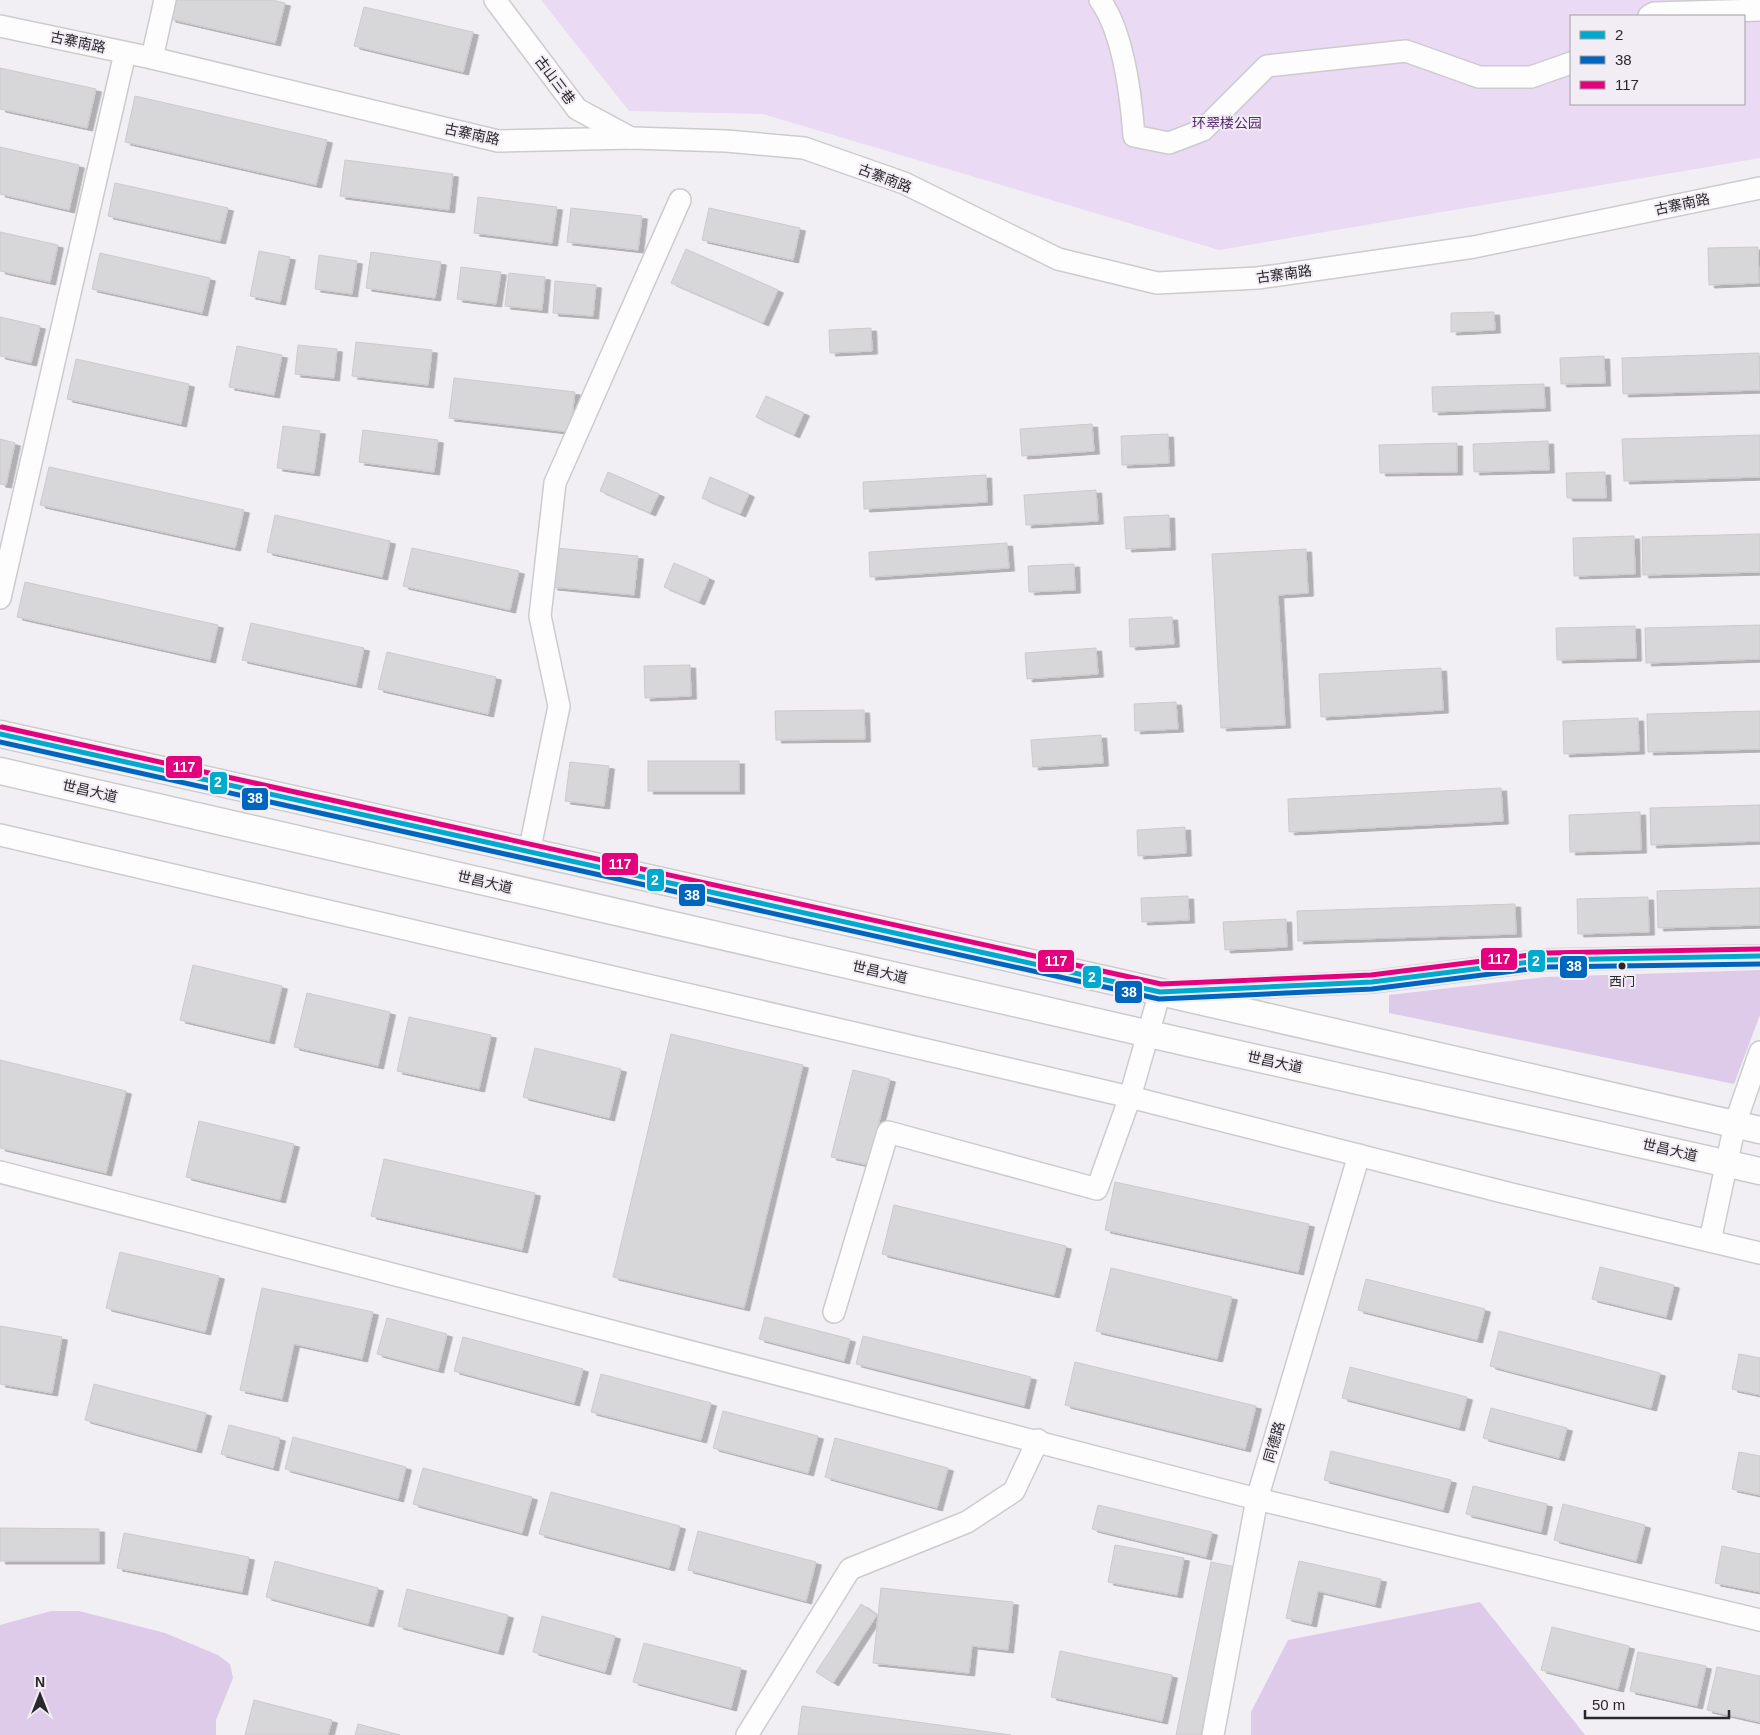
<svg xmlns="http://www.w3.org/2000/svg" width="1760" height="1735" font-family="Helvetica,'Noto Sans SC',sans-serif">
<defs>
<filter id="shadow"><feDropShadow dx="5.5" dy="3" stdDeviation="0" flood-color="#0004"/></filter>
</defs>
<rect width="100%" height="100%" fill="#f1eff3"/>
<path fill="#eadaf3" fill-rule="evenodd" d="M541,0H1760V158L1219,250L763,114L629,111ZM1571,16H1744V104H1571Z"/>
<g fill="#decbe9">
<polygon points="1760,970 1760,1015 1734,1084 1389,1013 1389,995 1546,977"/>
<polygon points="1480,1602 1585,1735 1251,1735 1251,1712 1288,1640"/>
<polygon points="51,1611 79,1611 165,1633 218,1655 230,1664 233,1678 216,1720 216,1735 0,1735 0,1625"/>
</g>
<g fill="#d7d6d9" stroke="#cccacd" filter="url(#shadow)">
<polygon points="175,0 272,0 285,3 275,43 170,19"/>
<polygon points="364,7 473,32 463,72 354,46"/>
<polygon points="0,68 96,89 87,128 0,109"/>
<polygon points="135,96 327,140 316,185 125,142"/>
<polygon points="0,147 79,165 69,210 0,194"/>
<polygon points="345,160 453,174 449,210 340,196"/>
<polygon points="115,183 228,208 220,241 108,216"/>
<polygon points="478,197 557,207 552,243 474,233"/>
<polygon points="571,208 642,216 638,250 567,242"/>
<polygon points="709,208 800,228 793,260 702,240"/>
<polygon points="0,232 58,245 50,282 0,271"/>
<polygon points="1758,247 1759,283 1709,285 1708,248"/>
<polygon points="686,249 778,290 763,323 671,283"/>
<polygon points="259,251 290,257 280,302 250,296"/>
<polygon points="371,252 441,262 435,298 366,288"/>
<polygon points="100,253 210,278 202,313 92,289"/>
<polygon points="319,255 357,261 352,294 315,289"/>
<polygon points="461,267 501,272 496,304 457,299"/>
<polygon points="509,273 545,277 542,310 505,306"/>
<polygon points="555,281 596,285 593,316 553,313"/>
<polygon points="1494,312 1495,330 1451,332 1451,313"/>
<polygon points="0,317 40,326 31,363 0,356"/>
<polygon points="871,328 872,351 830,353 829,330"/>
<polygon points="356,342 432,350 428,385 352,376"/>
<polygon points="298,345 337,349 334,378 295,374"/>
<polygon points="237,346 282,355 274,395 229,387"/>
<polygon points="1759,353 1760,390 1623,394 1622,358"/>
<polygon points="1604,356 1605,383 1561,384 1560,358"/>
<polygon points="76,359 189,384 181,424 67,399"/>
<polygon points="454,378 575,392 570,432 449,418"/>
<polygon points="1544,384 1545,408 1433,412 1432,387"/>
<polygon points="766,396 804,413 794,435 756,417"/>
<polygon points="1092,424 1094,451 1022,456 1020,429"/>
<polygon points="283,426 320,431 314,473 277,468"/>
<polygon points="363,430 438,440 434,472 359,462"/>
<polygon points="1168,434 1169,463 1122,465 1121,436"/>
<polygon points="1760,435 1760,477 1624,481 1622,439"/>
<polygon points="0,439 15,443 6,485 0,484"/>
<polygon points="1548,441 1549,470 1474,472 1473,444"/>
<polygon points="1457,443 1457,472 1380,473 1379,445"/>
<polygon points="49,467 244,510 235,548 40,505"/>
<polygon points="608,472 659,494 650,513 600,491"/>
<polygon points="1605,472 1606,498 1567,498 1566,473"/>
<polygon points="986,475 987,502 864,509 863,482"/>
<polygon points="710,477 749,494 740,514 702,498"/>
<polygon points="1096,490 1098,521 1026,525 1024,495"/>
<polygon points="275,515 390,541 382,577 267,552"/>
<polygon points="1169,515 1170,547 1126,549 1124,517"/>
<polygon points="1760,534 1760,572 1643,575 1642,537"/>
<polygon points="1634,536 1635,574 1574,576 1573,538"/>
<polygon points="1007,543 1009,568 870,577 869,552"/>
<polygon points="412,548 519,571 510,610 403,586"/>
<polygon points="556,548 638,556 634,595 552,587"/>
<polygon points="1306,549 1308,593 1278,595 1285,725 1221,728 1212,554"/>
<polygon points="674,563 709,578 699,602 664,587"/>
<polygon points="1074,564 1075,590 1029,592 1028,566"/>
<polygon points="25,582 218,625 210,660 17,617"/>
<polygon points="1172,617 1174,644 1130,647 1129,619"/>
<polygon points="251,623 364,648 356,685 242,660"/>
<polygon points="1760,625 1760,659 1646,663 1645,628"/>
<polygon points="1635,626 1636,658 1557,660 1556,628"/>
<polygon points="1096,648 1098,674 1027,679 1025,653"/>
<polygon points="387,652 496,677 488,714 378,689"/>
<polygon points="690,665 691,696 645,698 644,666"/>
<polygon points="1441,668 1443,710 1321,717 1319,674"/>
<polygon points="1176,702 1178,729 1135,731 1134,704"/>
<polygon points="864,710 865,739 776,740 775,711"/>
<polygon points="1760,711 1760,749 1648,752 1647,714"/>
<polygon points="1638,718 1639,751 1564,754 1563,721"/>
<polygon points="1101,735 1103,763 1033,767 1031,740"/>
<rect x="648" y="761" width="91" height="30"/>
<polygon points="570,762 609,766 604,806 565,801"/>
<polygon points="1501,788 1503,821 1289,832 1288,799"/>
<polygon points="1760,805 1760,841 1651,845 1650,808"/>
<polygon points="1640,812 1641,850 1570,852 1569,815"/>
<polygon points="1185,827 1186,853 1138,856 1137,830"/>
<polygon points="1760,888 1760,925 1658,928 1657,891"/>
<polygon points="1188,896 1189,920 1142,922 1141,898"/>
<polygon points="1648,897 1649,932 1578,934 1577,899"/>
<polygon points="1515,904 1516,934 1298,941 1297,911"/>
<polygon points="1286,919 1287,947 1225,950 1223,922"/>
<polygon points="193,965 282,986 269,1041 180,1020"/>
<polygon points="307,993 390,1012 378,1066 294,1047"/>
<polygon points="409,1017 491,1035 479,1089 397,1071"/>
<polygon points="671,1034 803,1065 744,1308 613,1277"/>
<polygon points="535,1048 621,1069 609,1118 523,1097"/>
<polygon points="0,1060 126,1091 106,1173 0,1148"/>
<polygon points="853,1070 890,1079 868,1165 831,1157"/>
<polygon points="199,1121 294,1144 280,1200 186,1177"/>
<polygon points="384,1159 535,1193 522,1250 371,1216"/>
<polygon points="1115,1182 1309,1224 1298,1272 1105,1230"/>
<polygon points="894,1205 1066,1246 1054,1295 882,1254"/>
<polygon points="120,1252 219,1276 205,1332 106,1308"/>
<polygon points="1600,1267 1674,1285 1666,1317 1592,1299"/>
<polygon points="1111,1268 1232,1297 1217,1359 1096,1331"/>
<polygon points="1366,1279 1485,1309 1477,1340 1358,1310"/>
<polygon points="262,1288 373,1312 362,1359 294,1344 282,1399 240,1390"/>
<polygon points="765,1317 850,1339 844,1361 759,1339"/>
<polygon points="387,1318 447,1334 438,1370 377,1354"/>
<polygon points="0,1326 62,1337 52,1393 0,1384"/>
<polygon points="1499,1331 1660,1373 1651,1408 1490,1366"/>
<polygon points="863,1336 1031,1377 1024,1406 856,1364"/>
<polygon points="463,1337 583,1369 574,1403 454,1371"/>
<polygon points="1739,1354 1760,1358 1760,1395 1732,1389"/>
<polygon points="1075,1362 1256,1406 1245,1449 1065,1405"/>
<polygon points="1350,1367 1467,1397 1459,1428 1342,1398"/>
<polygon points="601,1374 711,1403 701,1440 591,1412"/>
<polygon points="94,1384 206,1413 196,1450 85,1420"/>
<polygon points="1491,1408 1567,1428 1559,1458 1483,1438"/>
<polygon points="723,1411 818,1436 808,1473 713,1448"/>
<polygon points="229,1425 280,1438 273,1468 221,1454"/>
<polygon points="293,1437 406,1467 398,1499 285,1469"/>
<polygon points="835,1438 948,1468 937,1508 825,1477"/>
<polygon points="1331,1451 1451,1480 1443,1510 1324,1480"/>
<polygon points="1739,1452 1760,1456 1760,1495 1732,1489"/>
<polygon points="423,1468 532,1497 522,1533 413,1504"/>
<polygon points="1473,1486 1547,1504 1541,1532 1466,1514"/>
<polygon points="551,1492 680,1526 669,1568 539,1534"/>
<polygon points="1563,1504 1645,1525 1636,1561 1554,1540"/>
<polygon points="1098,1505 1212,1532 1206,1557 1092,1529"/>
<polygon points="0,1528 99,1529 99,1561 0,1561"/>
<polygon points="698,1531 816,1562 806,1601 688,1570"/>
<polygon points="124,1533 249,1557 242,1592 117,1568"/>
<polygon points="1115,1545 1184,1558 1177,1595 1108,1582"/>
<polygon points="1722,1546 1760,1554 1760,1592 1715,1583"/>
<polygon points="275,1561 378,1588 368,1624 266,1597"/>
<polygon points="1299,1561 1381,1579 1375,1605 1318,1591 1311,1624 1286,1618"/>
<polygon points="1211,1562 1236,1567 1201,1735 1176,1735"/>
<polygon points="881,1588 1013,1602 1008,1650 972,1646 969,1673 873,1663"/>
<polygon points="407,1589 508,1615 498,1652 398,1626"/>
<polygon points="861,1604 877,1615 833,1683 816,1672"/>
<polygon points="542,1616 615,1636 605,1672 533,1652"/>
<polygon points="1552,1627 1629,1646 1618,1689 1541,1670"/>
<polygon points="644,1643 741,1668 731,1708 633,1682"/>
<polygon points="1060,1651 1172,1675 1162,1721 1051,1697"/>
<polygon points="1638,1652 1706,1666 1697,1706 1630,1691"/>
<polygon points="1717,1667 1760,1676 1760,1722 1707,1710"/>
<polygon points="254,1700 332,1720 328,1735 245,1735"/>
<polygon points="802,1706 1011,1735 798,1735"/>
<polygon points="358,1724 400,1735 355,1735"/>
</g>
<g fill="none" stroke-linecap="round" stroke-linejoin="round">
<g stroke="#cccbce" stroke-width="24">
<g id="minor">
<polyline points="495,0 577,109 631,138"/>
<path d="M1100,0C1124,33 1131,96 1134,136L1169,143L1203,130L1267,66L1406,51L1479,77H1531L1571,63"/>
<polyline points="1649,16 1654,13 1760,10"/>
<polyline points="0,26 152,58 498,141 632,138 726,141 804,148 904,183 1058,259 1157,283 1258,278 1474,247 1760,188"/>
<polyline points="152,58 165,0"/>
<polyline points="0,598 125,53"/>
<polyline points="0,835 1130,1097 1503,1192 1760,1253"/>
<polyline points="529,853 559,706 540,616 555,483 680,200"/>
<polyline points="0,1172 1257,1499 1760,1620"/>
<polyline points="1710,1241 1735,1124 1760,1052"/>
<polyline points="834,1312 888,1132 1097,1189 1130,1097 1160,992 1372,982 1545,960 1760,956"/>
<polyline points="747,1735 850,1569 967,1522 1014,1491 1038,1440"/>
<polyline points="1213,1735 1257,1499 1359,1155"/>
</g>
</g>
<g stroke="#cccbce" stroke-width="29">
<g id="major">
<polyline points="0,734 1108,980 1760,1130"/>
<polyline points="0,771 1189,1043 1760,1171"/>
</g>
</g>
<use href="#minor" stroke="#fdfdfd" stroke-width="21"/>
<use href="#major" stroke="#fdfdfd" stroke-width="26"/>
<g stroke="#f2edf5" stroke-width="9">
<polyline id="bus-1" points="0,734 1160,992 1372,982 1545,960 1760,956"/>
</g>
<g stroke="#f2edf5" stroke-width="9">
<polyline id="bus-2" points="0,742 1159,999 1372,989 1546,967 1760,964"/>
</g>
<g stroke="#f2edf5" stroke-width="9">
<polyline id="bus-3" points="2,727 1161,984 1371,975 1545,953 1760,949"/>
</g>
<use href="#bus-1" stroke="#00a9ce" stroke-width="5"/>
<use href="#bus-2" stroke="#0065bd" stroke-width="5"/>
<use href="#bus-3" stroke="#e5007d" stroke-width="5"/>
</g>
<circle fill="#29272b" stroke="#f2edf5" stroke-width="2" cx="1622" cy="966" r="4.5"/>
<g text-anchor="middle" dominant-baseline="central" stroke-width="4" stroke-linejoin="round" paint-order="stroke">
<g font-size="13" fill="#29272b" stroke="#f2edf5">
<text x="1622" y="981">西门</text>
</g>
<g font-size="14" fill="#29272b" stroke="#f2edf5">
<text transform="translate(78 42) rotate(12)">古寨南路</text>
<text transform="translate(555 80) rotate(53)">古山三巷</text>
<text transform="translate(472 134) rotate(12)">古寨南路</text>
<text transform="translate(885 178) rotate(21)">古寨南路</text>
<text transform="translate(1682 204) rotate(-12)">古寨南路</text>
<text transform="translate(1284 274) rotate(-8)">古寨南路</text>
<text transform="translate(90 791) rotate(13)">世昌大道</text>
<text transform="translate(485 882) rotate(13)">世昌大道</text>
<text transform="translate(880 972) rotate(13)">世昌大道</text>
<text transform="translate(1275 1062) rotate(12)">世昌大道</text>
<text transform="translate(1670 1150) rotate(13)">世昌大道</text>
<text transform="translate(1274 1442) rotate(-74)">同德路</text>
</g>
<g font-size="14" fill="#582d6c" stroke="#f2edf5">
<text x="1227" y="123">环翠楼公园</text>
</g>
</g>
<g stroke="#f2edf5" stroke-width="2">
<rect x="165" y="755" width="38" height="24" rx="5" fill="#e5007d"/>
<rect x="209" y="771" width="19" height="24" rx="5" fill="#00a9ce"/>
<rect x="241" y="787" width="28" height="24" rx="5" fill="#0065bd"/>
<rect x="601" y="852" width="38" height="24" rx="5" fill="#e5007d"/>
<rect x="646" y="868" width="19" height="24" rx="5" fill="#00a9ce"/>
<rect x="678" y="883" width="28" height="24" rx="5" fill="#0065bd"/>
<rect x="1480" y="947" width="38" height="24" rx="5" fill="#e5007d"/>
<rect x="1037" y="949" width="38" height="24" rx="5" fill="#e5007d"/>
<rect x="1527" y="949" width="19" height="24" rx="5" fill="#00a9ce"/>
<rect x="1559" y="955" width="29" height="24" rx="5" fill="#0065bd"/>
<rect x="1082" y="965" width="20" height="24" rx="5" fill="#00a9ce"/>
<rect x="1114" y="980" width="29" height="24" rx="5" fill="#0065bd"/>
</g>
<g font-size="14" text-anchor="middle" font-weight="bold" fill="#fff">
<text x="184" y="772">117</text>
<text x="218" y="787">2</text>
<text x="255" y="803">38</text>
<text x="620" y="869">117</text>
<text x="655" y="885">2</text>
<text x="692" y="900">38</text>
<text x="1499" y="964">117</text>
<text x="1056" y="966">117</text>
<text x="1536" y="966">2</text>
<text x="1574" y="971">38</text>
<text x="1092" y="982">2</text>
<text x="1129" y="997">38</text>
</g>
<rect x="1570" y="15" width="175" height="90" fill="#f2edf5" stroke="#a29ea4"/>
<rect x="1580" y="31" width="25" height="8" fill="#00a9ce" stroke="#a29ea4"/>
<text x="1615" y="40" font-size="15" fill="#29272b">2</text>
<rect x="1580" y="56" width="25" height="8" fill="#0065bd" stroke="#a29ea4"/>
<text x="1615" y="65" font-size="15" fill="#29272b">38</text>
<rect x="1580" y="81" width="25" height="8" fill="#e5007d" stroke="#a29ea4"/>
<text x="1615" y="90" font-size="15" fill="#29272b">117</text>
<g transform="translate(40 1695)" stroke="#f2edf5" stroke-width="4" paint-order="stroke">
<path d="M0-4L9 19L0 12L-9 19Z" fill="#29272b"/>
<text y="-8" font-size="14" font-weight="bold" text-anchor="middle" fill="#29272b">N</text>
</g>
<path d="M1585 1710v8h144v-8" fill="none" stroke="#29272b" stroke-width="2.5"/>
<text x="1592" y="1710" font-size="15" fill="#29272b" stroke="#f2edf5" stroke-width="4" paint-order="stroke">50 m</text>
</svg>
